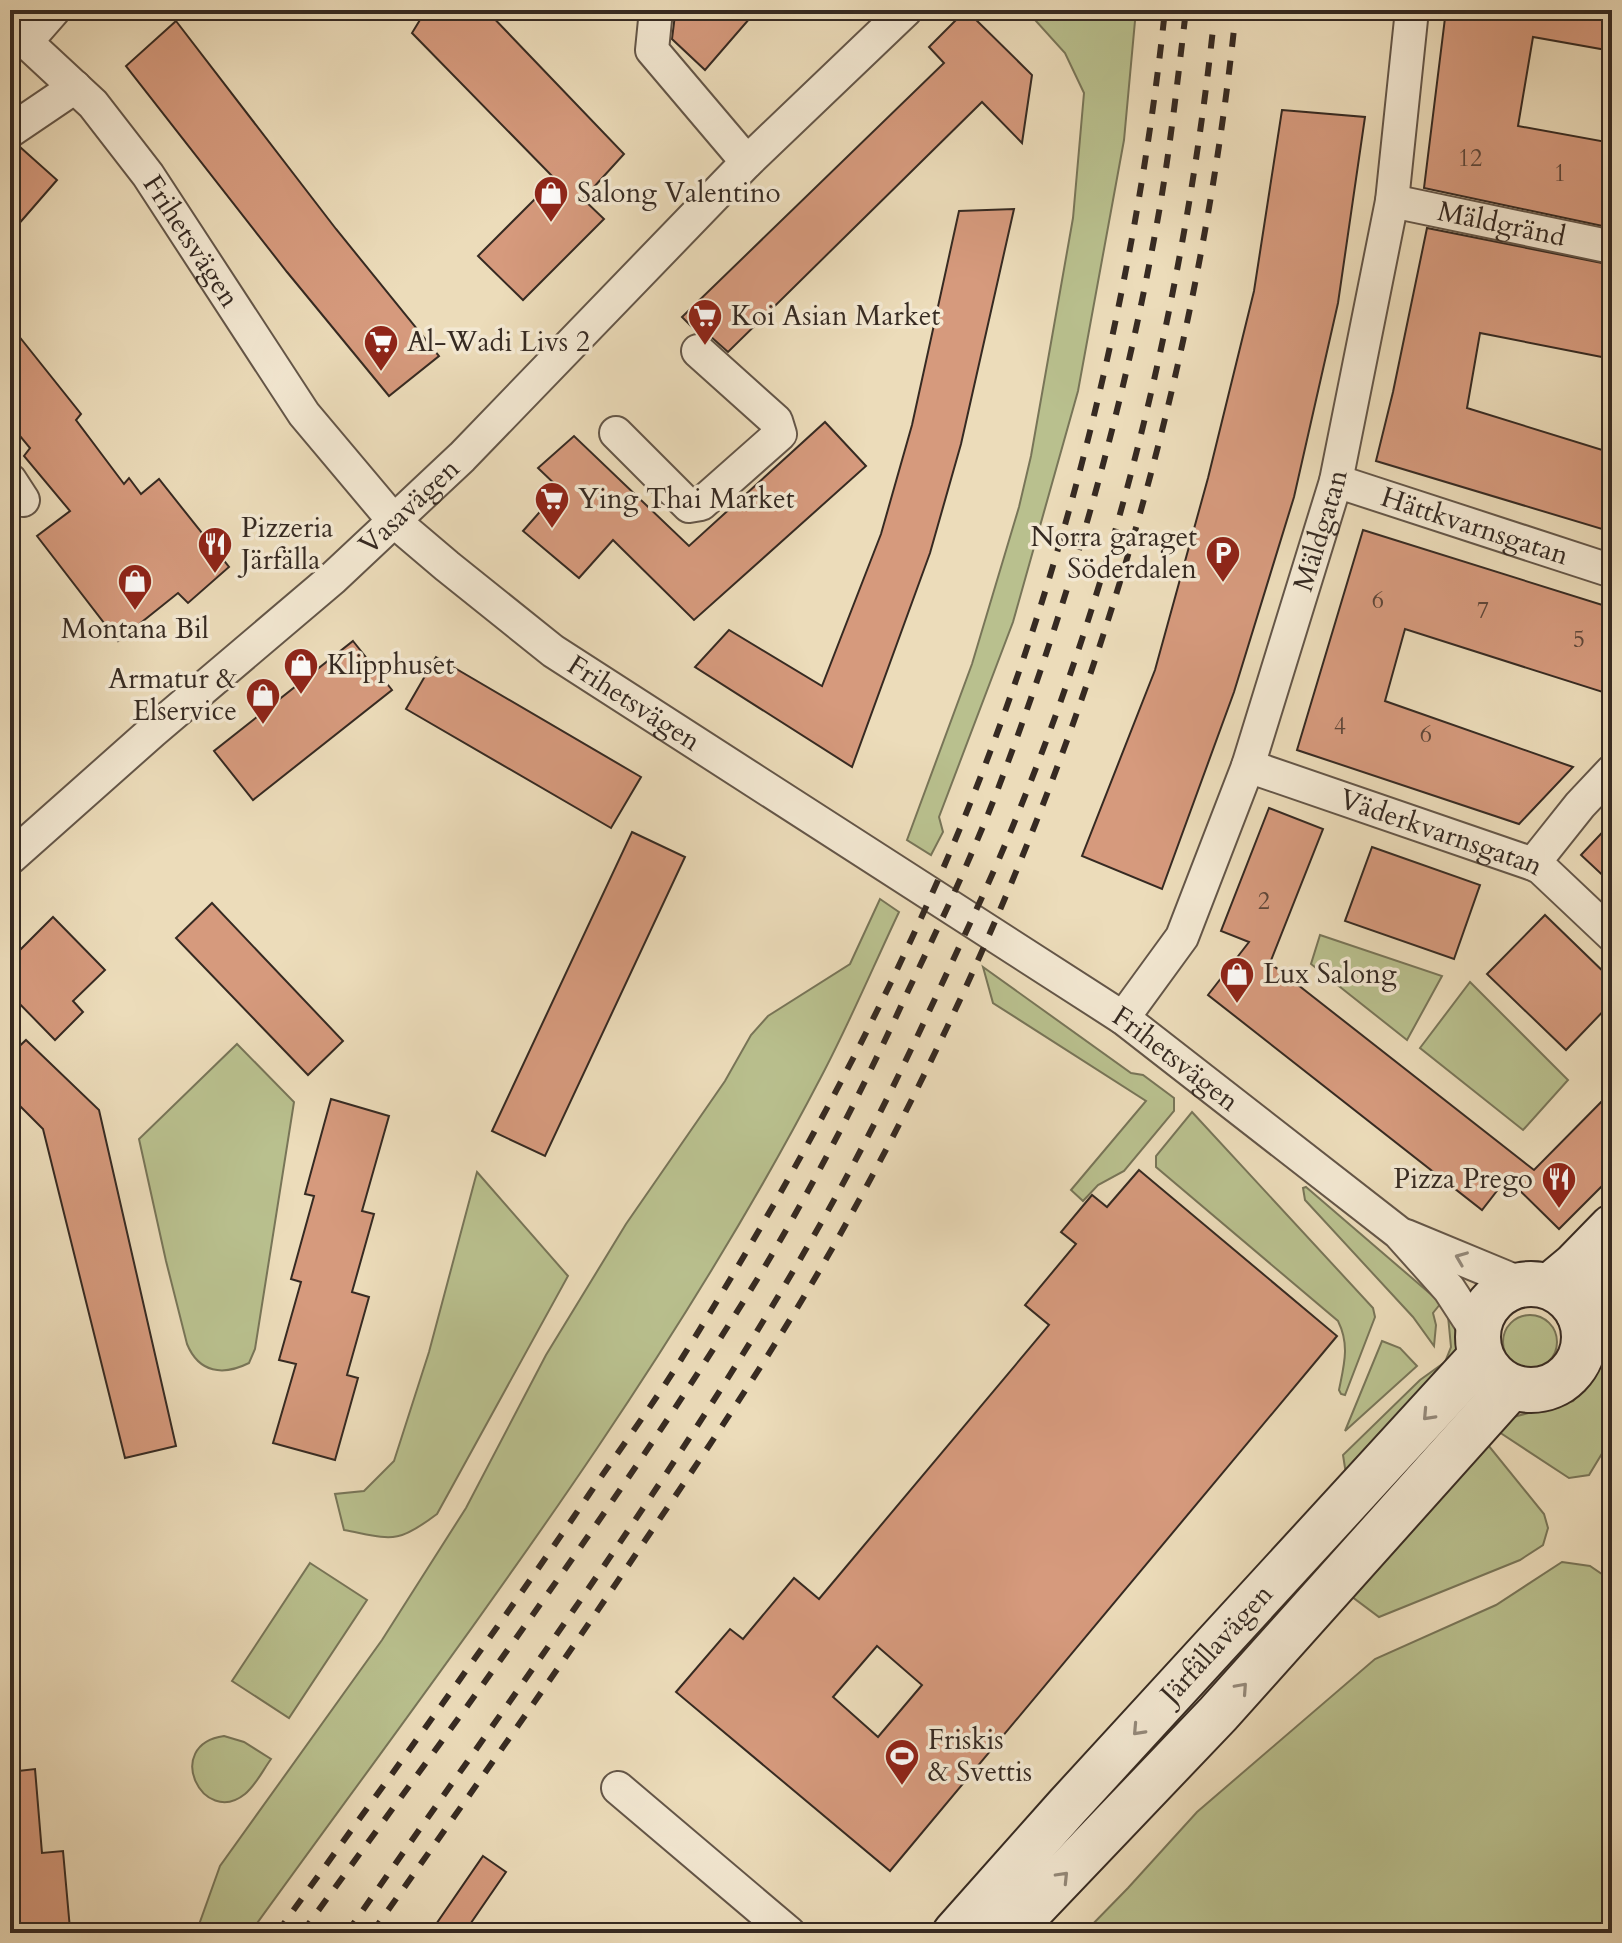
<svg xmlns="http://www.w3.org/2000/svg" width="1622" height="1943" font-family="Cardo,serif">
<rect width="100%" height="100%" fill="#ecdcba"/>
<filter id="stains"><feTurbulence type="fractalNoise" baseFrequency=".0025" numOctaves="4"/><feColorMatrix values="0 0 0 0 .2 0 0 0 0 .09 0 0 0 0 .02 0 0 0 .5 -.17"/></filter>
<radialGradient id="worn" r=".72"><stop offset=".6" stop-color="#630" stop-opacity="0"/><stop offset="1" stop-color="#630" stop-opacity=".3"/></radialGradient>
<g fill="#b9c08e" stroke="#787558" stroke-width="2">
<polygon points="1026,10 1136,10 1124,140 1078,391 1013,622 939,817 943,832 931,855 907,840 972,664 1019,507 1031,456 1073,218 1084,93 1065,53"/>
<path d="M880,899L899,912C873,967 849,1024 821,1077C663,1381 450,1656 250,1933H196L220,1866L382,1640L466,1508L546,1355L626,1224L725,1081L751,1035L768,1016L850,964Z"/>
<polygon points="1320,935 1442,976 1407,1040 1311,964"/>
<polygon points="983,967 1131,1073 1143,1075 1174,1098 1174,1111 1124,1171 1098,1185 1083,1201 1071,1190 1146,1101 993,1003"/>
<polygon points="1470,982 1568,1080 1523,1130 1420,1048"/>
<path d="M237,1044L294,1102L255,1349L249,1363C223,1376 199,1373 187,1344L166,1261L139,1139Z"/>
<path d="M1192,1112L1373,1308L1375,1317L1345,1395L1341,1394L1339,1390C1344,1365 1350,1345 1338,1321L1156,1167V1156Z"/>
<path d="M477,1172L568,1276L437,1514C396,1545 392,1539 344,1530L335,1494L364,1491L394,1461L429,1352Z"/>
<polygon points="1306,1187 1441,1303 1433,1313 1436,1325 1434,1346 1413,1317 1305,1200 1303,1188"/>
<circle cx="1530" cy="1342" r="27"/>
<polygon points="1448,1316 1459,1326 1459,1354 1346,1474 1343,1455 1420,1380 1445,1362 1451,1347"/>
<polygon points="1612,1321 1612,1345 1606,1381 1612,1394 1612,1437 1589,1475 1569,1478 1499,1432 1488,1445 1544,1514 1548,1528 1543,1545 1520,1560 1379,1617 1351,1596 1440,1500 1476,1438 1491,1423 1573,1401 1594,1377"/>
<polygon points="1382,1341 1400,1348 1417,1366 1345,1431"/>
<polygon points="1562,1562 1590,1566 1612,1581 1612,1933 1084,1933 1128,1888 1197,1812 1375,1659 1496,1605"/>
<polygon points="310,1563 367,1600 289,1718 232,1681"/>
<path d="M224,1736L244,1742L271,1759C263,1770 256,1785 245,1794C203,1828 162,1745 224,1736Z"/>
</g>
<g fill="#d69a7d" stroke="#362a22" stroke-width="2" fill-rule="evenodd">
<polygon points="426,10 486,10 624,154 583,199 604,219 523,300 478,256 555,179 412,33"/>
<polygon points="679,10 757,10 705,70 672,39 675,15"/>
<polygon points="966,10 1032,75 1022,143 982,102 728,352 710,336 698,333 682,317 944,63 929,47"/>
<polygon points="1446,10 1612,10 1612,51 1533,37 1518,126 1612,143 1612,228 1424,188"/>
<polygon points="176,21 336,229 439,356 389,396 287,272 126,66"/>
<polygon points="1282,110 1365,117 1338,303 1294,497 1234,692 1162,889 1082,856 1155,670 1208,478 1254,291"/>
<polygon points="20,147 57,180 10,234 10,150"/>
<polygon points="1014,209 961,444 930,553 852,767 695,667 729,630 822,686 881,534 912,425 959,211"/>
<polygon points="1427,228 1612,265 1612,359 1480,333 1467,408 1612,453 1612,532 1376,461 1393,392"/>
<polygon points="10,325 81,414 76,420 124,484 129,478 141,494 159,479 229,567 188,603 178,593 118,641 37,536 70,511 24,456 30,448 10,424"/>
<polygon points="825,422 866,466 694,620 613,540 579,578 523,531 560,489 538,468 574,436 689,546"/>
<polygon points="1363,530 1612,608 1612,695 1405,629 1385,701 1573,767 1519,824 1297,750"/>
<polygon points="353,641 392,690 253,800 214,751"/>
<polygon points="436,657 641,777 611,828 406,709"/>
<polygon points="1269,808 1323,829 1270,963 1534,1170 1612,1091 1612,1176 1559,1229 1507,1178 1482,1210 1208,995 1249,942 1221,931"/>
<polygon points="1612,822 1612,884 1581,855"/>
<polygon points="632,832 685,857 545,1156 492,1131"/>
<polygon points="1372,847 1480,885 1454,959 1345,921"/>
<polygon points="212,903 343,1041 308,1075 176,938"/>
<polygon points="1545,915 1612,980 1612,1002 1566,1050 1487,974"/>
<polygon points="53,917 105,970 73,1001 83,1012 55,1040 10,994 10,960"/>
<polygon points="26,1040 99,1110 176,1446 125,1458 43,1129 10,1096 10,1055"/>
<polygon points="331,1099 389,1116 362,1211 374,1214 352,1292 369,1297 347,1375 358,1378 335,1460 273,1443 296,1364 279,1360 301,1282 291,1279 314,1196 305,1194"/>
<path d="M1139,1170L1337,1336L890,1871L676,1692L730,1629L743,1639L794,1578L819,1599L1049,1325L1025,1305L1076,1244L1061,1232L1092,1195L1107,1207ZM877,1646L922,1685L878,1737L833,1697Z"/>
<polygon points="35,1769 42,1853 63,1851 70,1929 21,1933 13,1849 10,1849 10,1772"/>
<polygon points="483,1856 506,1872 464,1933 430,1933"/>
</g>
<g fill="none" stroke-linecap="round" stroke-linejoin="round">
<g stroke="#645648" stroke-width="36">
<g id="street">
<polyline points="656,10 652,50 747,162"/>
<path id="s1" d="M10,27L93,104L148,175L304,414L394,521L447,566L553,651L1123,1018L1399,1233L1449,1289L1477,1332"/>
<polyline points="26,42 54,10"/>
<polyline points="10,131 75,87"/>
<path id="s2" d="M1392,201L1612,247"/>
<polyline points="616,433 689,506 701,504 780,434 776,421 698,351"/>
<polyline points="10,480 23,500"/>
<path id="s3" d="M1336,481L1612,571"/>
<path id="s4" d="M1248,766L1533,864L1541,868L1612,935"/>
<path id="s5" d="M10,858L153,731L332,579L462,457L747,162L906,10"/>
<polyline points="1533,864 1580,805 1612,771"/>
<path id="s6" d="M1123,1018L1182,937L1248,766L1336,481L1392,201L1412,10"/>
<polyline points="1406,1236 1522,1284"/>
<polyline points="618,1788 789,1933"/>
</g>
</g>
<g stroke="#362a22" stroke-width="48">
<g id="secondary">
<circle cx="1531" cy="1337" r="53"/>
<polyline points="1550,1286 1574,1266 1612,1227"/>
<polyline points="1579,1314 1612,1280"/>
<path id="s7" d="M955,1933L1067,1807L1480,1357"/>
<polyline points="1009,1933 1218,1714 1511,1387"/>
</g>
</g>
<use href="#street" stroke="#f3e8d2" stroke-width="32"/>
<use href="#secondary" stroke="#f3e8d2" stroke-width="44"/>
<g stroke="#362a22" stroke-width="6" stroke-dasharray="14 14" stroke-linecap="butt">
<path d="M277,1933C382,1787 489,1642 590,1493C622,1446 657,1399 687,1350C784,1194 872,1033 945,864C1060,596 1134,300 1165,10"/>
<path d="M302,1933C458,1718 619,1504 758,1278C814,1185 863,1089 908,991C939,926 970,861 996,794C1065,613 1120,425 1155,234C1169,160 1177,85 1186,10"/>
<path d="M347,1933C506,1704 674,1479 813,1237C860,1156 901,1072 940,988C967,930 995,871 1019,811C1122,557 1187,283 1215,10"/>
<path d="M372,1933C463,1804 554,1676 642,1545C708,1448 775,1349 833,1247C1048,867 1192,445 1236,10"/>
</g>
</g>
<defs><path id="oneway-chevron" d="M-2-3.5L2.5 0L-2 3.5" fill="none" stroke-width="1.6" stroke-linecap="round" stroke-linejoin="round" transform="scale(2)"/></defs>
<g stroke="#94897a">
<use href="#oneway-chevron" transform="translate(1461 1258) rotate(-158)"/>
<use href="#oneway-chevron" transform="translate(1428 1415) rotate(133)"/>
<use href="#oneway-chevron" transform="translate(1242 1688) rotate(-48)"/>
<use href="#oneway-chevron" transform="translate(1138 1730) rotate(133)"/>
<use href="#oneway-chevron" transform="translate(1063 1877) rotate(-46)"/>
</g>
<defs>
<g id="shop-pin" transform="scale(1.8)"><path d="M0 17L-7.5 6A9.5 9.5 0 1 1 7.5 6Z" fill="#8f2418" stroke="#f3e8d2"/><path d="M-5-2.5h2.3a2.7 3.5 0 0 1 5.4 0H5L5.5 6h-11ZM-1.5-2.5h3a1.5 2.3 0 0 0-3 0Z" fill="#fff"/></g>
<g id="supermarket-pin" transform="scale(1.8)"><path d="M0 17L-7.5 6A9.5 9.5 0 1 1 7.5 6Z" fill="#8f2418" stroke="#f3e8d2"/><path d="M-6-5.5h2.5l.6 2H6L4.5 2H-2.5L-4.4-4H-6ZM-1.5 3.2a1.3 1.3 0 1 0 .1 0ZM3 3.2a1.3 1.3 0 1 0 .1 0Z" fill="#fff"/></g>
<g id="restaurant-pin" transform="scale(1.8)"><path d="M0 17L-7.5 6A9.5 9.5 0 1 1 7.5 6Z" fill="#8f2418" stroke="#f3e8d2"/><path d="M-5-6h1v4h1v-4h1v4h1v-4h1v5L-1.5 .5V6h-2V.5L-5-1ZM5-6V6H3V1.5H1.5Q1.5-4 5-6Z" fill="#fff"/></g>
<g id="parking-pin" transform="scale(1.8)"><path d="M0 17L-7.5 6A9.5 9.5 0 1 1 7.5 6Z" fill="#8f2418" stroke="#f3e8d2"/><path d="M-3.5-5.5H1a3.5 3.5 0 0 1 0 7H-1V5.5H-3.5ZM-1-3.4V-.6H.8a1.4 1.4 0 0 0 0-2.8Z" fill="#fff"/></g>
<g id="stadium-pin" transform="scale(1.8)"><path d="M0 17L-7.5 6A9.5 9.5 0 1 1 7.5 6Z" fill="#8f2418" stroke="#f3e8d2"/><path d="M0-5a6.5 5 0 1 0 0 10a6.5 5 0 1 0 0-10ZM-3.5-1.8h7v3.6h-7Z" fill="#fff"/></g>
</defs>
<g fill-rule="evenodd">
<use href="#shop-pin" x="551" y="193"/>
<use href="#supermarket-pin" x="705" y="316"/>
<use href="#supermarket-pin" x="381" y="342"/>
<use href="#supermarket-pin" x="552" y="499"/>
<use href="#restaurant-pin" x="215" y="544"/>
<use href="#parking-pin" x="1223" y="553"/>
<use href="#shop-pin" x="135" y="581"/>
<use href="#shop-pin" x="301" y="665"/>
<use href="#shop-pin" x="263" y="695"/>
<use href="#shop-pin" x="1237" y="974"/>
<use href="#restaurant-pin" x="1559" y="1179"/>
<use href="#stadium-pin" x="902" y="1756"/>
</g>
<g text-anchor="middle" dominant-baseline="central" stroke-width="7" stroke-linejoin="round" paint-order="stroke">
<g font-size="24" fill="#5e4639">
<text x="1470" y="158">12</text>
<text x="1560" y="173">1</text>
<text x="1378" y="600">6</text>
<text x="1483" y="610">7</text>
<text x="1579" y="639">5</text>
<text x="1340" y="726">4</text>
<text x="1426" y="734">6</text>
<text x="1264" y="901">2</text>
</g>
<g font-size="28" fill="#362a22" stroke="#f3e8d2" text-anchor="start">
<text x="577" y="193">Salong Valentino</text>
<text x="731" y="316">Koi Asian Market</text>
<text x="407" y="342">Al-Wadi Livs 2</text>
<text x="578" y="499">Ying Thai Market</text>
<text x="241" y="528">Pizzeria<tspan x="241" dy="32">Järfälla</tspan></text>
<text x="1197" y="537" text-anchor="end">Norra garaget<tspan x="1197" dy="32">Söderdalen</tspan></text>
<text x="135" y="629" text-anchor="middle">Montana Bil</text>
<text x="327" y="665">Klipphuset</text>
<text x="237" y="679" text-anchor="end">Armatur &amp;<tspan x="237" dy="32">Elservice</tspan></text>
<text x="1263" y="974">Lux Salong</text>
<text x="1533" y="1179" text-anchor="end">Pizza Prego</text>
<text x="928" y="1740">Friskis<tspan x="928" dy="32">&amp; Svettis</tspan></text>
</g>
<g font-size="28" fill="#362a22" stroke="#f3e8d2">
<text stroke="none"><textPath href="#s2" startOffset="112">Mäldgränd</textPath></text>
<text stroke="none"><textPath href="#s1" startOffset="282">Frihetsvägen</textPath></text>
<text stroke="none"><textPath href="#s5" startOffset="532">Vasavägen</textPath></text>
<text stroke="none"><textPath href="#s3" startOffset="146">Hättkvarnsgatan</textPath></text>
<text stroke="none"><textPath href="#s6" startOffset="530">Mäldgatan</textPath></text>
<text stroke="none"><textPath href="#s1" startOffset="930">Frihetsvägen</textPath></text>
<text stroke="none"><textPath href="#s4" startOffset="204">Väderkvarnsgatan</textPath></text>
<text stroke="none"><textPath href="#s1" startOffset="1578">Frihetsvägen</textPath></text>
<text stroke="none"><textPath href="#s7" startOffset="390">Järfällavägen</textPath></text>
</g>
</g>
<rect width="1622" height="1943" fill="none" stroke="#ecdcba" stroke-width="40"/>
<rect x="12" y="12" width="1598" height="1919" fill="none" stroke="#362a22" stroke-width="4"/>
<rect x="20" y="20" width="1582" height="1903" fill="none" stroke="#362a22" stroke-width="2"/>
<rect width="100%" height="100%" filter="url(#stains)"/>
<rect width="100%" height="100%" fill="url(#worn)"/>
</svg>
